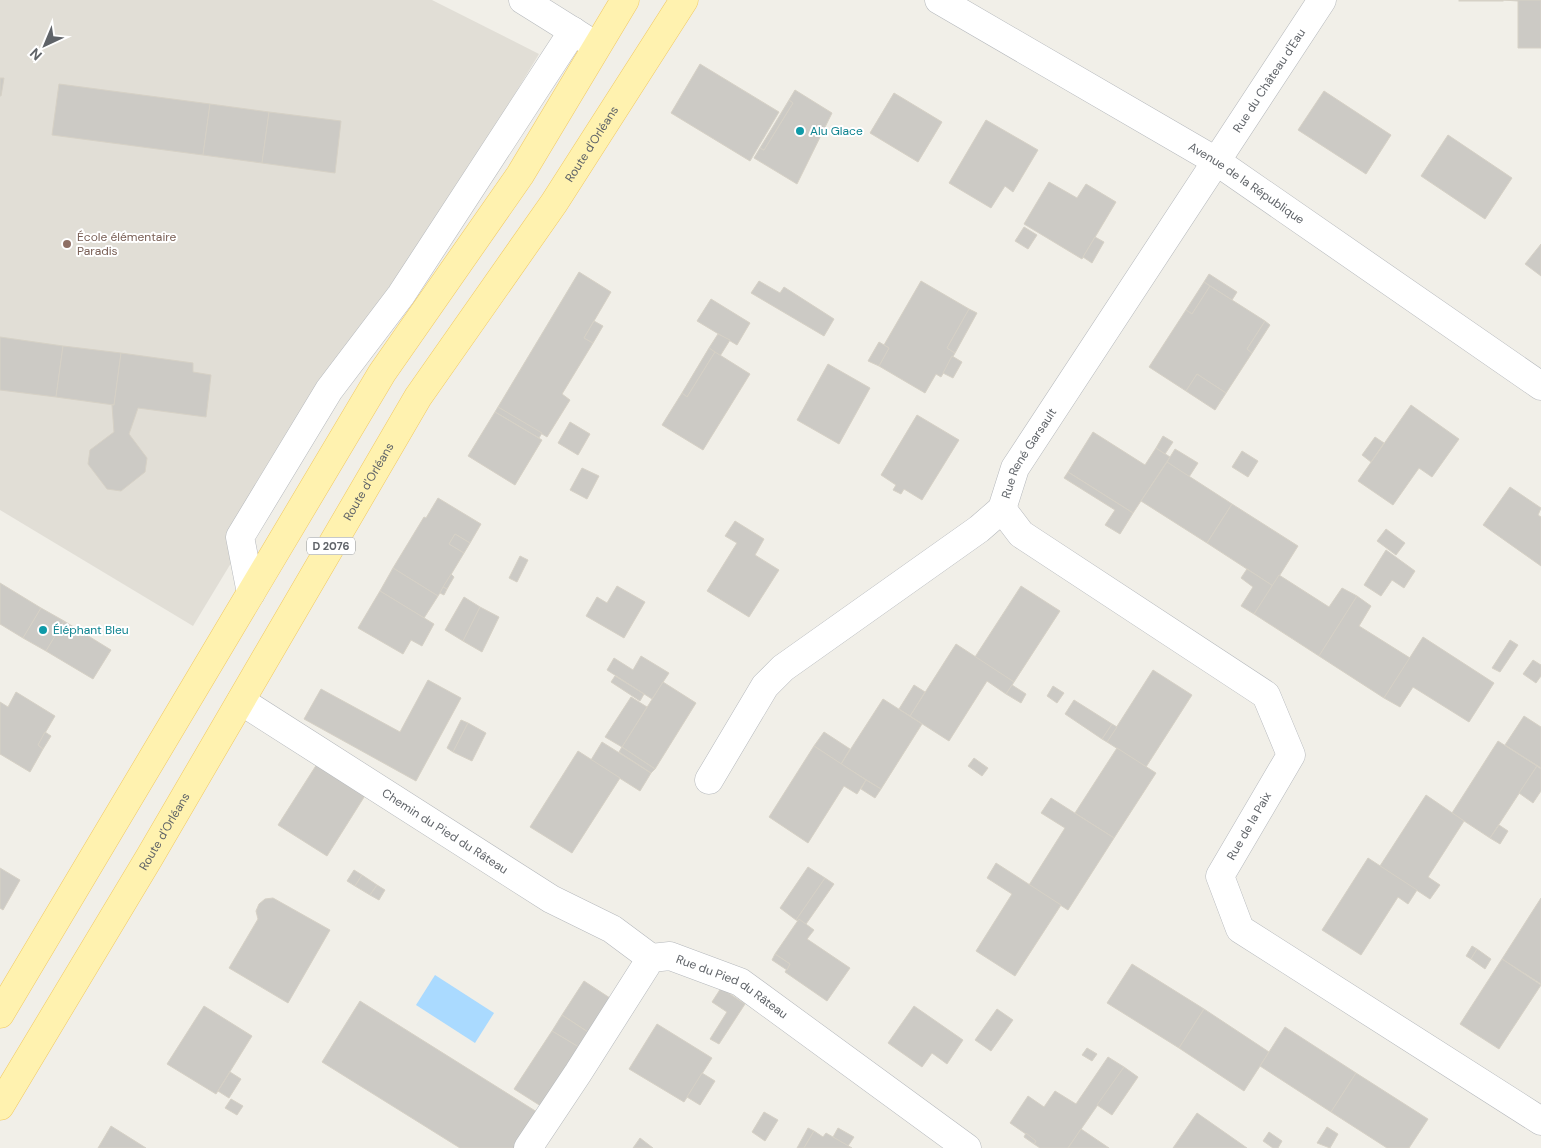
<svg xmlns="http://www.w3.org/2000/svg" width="1541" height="1148" font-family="'DM Sans',sans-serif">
<rect width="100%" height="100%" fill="#f1efe8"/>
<polygon fill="#e1ded6" points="0,0 432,0 539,54 193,626 0,510"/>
<polygon fill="#aadaff" points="435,975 494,1013 475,1043 416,1005"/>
<g fill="#cccac5" stroke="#d6d1c6">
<rect x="1459" y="0" width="44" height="1"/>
<polygon points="1503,0 1541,0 1541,48 1518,48 1518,1"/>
<polygon points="700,64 779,112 750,161 671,113"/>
<polygon points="0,78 4,78 1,96 0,96"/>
<polygon points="59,84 210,104 203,155 52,135"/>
<polygon points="795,90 832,113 797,184 754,158 760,148 764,150 793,103 789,100"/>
<polygon points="1324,91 1391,135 1366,174 1298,130"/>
<polygon points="894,93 942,122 918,162 870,133"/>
<polygon points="789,100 793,103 764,150 760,148"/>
<polygon points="210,104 269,112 262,163 203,155"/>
<polygon points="269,112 341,121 335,173 262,163"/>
<polygon points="986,120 1038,150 1013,192 1005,186 991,208 949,183"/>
<polygon points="1448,135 1512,178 1485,219 1421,176"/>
<polygon points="1049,182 1077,198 1086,184 1116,202 1082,259 1024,224"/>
<polygon points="1024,227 1037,235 1028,249 1015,241"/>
<polygon points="1095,237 1104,242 1092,263 1083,257"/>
<polygon points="1541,244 1541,276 1525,264"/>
<polygon points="579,272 611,292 584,338 593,343 562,394 570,400 547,437 498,407"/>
<polygon points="1209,274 1237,292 1232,300 1204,282"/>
<polygon points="759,281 780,293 784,287 834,319 824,336 751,293"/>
<polygon points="921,281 969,309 947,348 955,353 941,377 936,374 925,393 879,366 889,348 884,345"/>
<polygon points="1204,282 1210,286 1192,314 1186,310"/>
<polygon points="1210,286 1265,321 1247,349 1252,353 1226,393 1197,374 1186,391 1149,367 1186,310 1192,314"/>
<polygon points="711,299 750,323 737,345 697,321"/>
<polygon points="969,309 977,313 955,353 947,348"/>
<polygon points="594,321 603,326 593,343 584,338"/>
<polygon points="1265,321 1270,325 1252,353 1247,349"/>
<polygon points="718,334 730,340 720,356 709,348"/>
<polygon points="0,337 63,346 56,397 0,390"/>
<polygon points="879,342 889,348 879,366 868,361"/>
<polygon points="63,346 121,353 114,405 56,397"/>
<polygon points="709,348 715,352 687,397 682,393"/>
<polygon points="715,352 750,374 703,450 662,425 682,393 687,397"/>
<polygon points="121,353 193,363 193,372 211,375 206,417 138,408 129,434 147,458 145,472 121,491 107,489 88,464 90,450 114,432 112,405 114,405"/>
<polygon points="952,356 962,362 953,378 943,373"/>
<polygon points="828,364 870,388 839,444 797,420"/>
<polygon points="1197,374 1226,393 1215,410 1186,391"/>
<polygon points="1411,405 1459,439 1432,477 1419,468 1393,505 1358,481"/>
<polygon points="498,407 542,433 539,438 495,412"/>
<polygon points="495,412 542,440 515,485 468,456"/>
<polygon points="917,415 959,440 922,500 904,489 901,494 893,490 896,485 881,475"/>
<polygon points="570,422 590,434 578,455 558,443"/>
<polygon points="1093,432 1145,465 1156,448 1170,457 1133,513 1068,472"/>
<polygon points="1163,436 1173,442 1165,454 1156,448"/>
<polygon points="1375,437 1384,443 1371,462 1362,455"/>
<polygon points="1175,449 1198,463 1189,477 1167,462"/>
<polygon points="1242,451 1258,461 1248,477 1232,467"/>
<polygon points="1167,462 1232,504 1207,543 1141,501"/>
<polygon points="582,468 599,476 587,499 570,490"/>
<polygon points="1068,472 1133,513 1120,534 1105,525 1115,510 1064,478"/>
<polygon points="1510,487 1541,508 1538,515 1541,517 1541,566 1483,525"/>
<polygon points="438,498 481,524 470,543 455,534 449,544 464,553 438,596 393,568 424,517 426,518"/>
<polygon points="1232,504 1298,546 1273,586 1207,543"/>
<polygon points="735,521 764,539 755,555 779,570 749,617 707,591 737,543 725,536"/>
<polygon points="1386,529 1405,543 1396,555 1377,541"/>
<polygon points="455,534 470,543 464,553 449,544"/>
<polygon points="1386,550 1415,571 1404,588 1392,580 1381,596 1364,585"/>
<polygon points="520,556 528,560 517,582 509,578"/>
<polygon points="393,568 438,596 424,618 380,591"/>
<polygon points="1247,569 1273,586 1254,614 1241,606 1253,587 1241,578"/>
<polygon points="451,574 454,577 447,589 443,587"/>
<polygon points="1279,575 1329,607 1342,588 1357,596 1319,656 1254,614"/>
<polygon points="0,583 41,608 23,638 0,624"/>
<polygon points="617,586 645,602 624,638 586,616 597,597 607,603"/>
<polygon points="1021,586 1060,611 1014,682 975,657"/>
<polygon points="443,587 447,589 444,595 440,593"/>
<polygon points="380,591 434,624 422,646 411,640 403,654 358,628"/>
<polygon points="1357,596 1371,606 1359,626 1410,658 1384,698 1319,656"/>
<polygon points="464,597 480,607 463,641 445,630"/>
<polygon points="480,607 499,617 482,652 463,641"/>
<polygon points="41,608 64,621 46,651 23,638"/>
<polygon points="64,621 111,650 93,679 46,651"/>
<polygon points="1423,637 1494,683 1469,722 1413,687 1400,707 1384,698"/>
<polygon points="1510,640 1518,645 1500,672 1492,668"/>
<polygon points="956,644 1014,682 1006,694 987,681 949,741 910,716"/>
<polygon points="641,656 669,673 652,699 607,670 614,658 633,670"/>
<polygon points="1533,660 1541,665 1541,676 1536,683 1523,674"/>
<polygon points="1153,670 1192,695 1146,767 1107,742"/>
<polygon points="615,676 644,694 640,701 611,682"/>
<polygon points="428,680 461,698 416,781 304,719 321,689 400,732"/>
<polygon points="663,682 696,703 655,769 622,747"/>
<polygon points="914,685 925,692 910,716 899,709"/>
<polygon points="1012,685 1026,694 1021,703 1006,694"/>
<polygon points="1053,686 1064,693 1057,703 1047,696"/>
<polygon points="16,692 55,716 38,745 43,749 30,772 0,754 0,702 8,707"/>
<polygon points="631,697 647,707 622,747 605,737"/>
<polygon points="883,699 922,724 881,789 841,764"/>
<polygon points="1074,700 1112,724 1102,739 1065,714"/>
<polygon points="1524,716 1541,727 1541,768 1505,745"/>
<polygon points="461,720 468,723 453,752 447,748"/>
<polygon points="468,723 486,733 472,761 453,752"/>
<polygon points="1112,724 1117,727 1107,742 1102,739"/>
<polygon points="45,732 51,736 43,749 38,745"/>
<polygon points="824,732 850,749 841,764 814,746"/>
<polygon points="1498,741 1537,766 1490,838 1452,813"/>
<polygon points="602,742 651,773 640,791 591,760"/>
<polygon points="814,746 866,780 857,794 844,786 808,843 769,817"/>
<polygon points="622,747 655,769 651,773 619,752"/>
<polygon points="1117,748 1156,773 1114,838 1075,813"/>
<polygon points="578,751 620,778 572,853 530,827"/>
<polygon points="974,758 988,768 982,776 968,766"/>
<polygon points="317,764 366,794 327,856 278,825"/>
<polygon points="1537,766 1541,769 1541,791 1533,803 1519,793"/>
<polygon points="866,780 881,789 875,798 861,789"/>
<polygon points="1426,795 1464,821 1428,877 1440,885 1430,899 1380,866"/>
<polygon points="1051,798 1114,838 1068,910 1029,885 1065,828 1041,813"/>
<polygon points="1499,825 1508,831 1500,844 1490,838"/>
<polygon points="1368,858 1417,890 1408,904 1398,897 1361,955 1322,930"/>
<polygon points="996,863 1061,905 1015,976 976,951 1012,894 987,878"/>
<polygon points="808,867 825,878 796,920 780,908"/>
<polygon points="0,868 20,880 3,910 0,908"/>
<polygon points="354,870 362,875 355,886 347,881"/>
<polygon points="362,875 377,885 370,895 355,886"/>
<polygon points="825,878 834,884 806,924 796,920"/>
<polygon points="377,885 385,890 379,900 370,895"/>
<polygon points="273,898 330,930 288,1003 229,968 258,919 256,911 259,904 265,899"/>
<polygon points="1541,898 1541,984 1502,959"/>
<polygon points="799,919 814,930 807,939 850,968 827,1001 785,972 790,964 775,954"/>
<polygon points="1472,946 1477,949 1471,959 1466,956"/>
<polygon points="1477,949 1491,959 1485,969 1471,959"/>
<polygon points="775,954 790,964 787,970 772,960"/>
<polygon points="1502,959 1541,985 1499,1049 1460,1024"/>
<polygon points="1132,964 1204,1009 1179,1048 1107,1003"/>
<polygon points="584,981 613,1000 591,1034 562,1015"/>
<polygon points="721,988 745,1004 719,1044 710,1039 727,1012 712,1002"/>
<polygon points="360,1001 537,1112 514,1148 460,1148 322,1062"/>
<polygon points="204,1006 252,1036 216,1094 167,1064"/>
<polygon points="914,1006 963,1040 947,1064 932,1053 922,1067 888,1043"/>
<polygon points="997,1009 1013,1020 991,1051 975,1040"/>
<polygon points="1204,1009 1269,1052 1244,1091 1179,1048"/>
<polygon points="562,1015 591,1034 582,1049 552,1031"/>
<polygon points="657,1024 712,1058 684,1102 629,1069"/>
<polygon points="1285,1027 1356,1073 1331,1112 1260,1066"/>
<polygon points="552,1031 582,1049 544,1108 514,1089"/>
<polygon points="1087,1048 1097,1054 1092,1061 1082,1055"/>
<polygon points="1108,1057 1124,1067 1068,1148 1040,1148 1034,1144 1036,1141 1010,1123 1028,1096 1044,1107 1055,1091 1076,1104"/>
<polygon points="1124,1067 1138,1077 1112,1115 1097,1105"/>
<polygon points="230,1072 241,1079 229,1098 218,1091"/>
<polygon points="702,1073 715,1081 700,1105 687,1097"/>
<polygon points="1356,1073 1428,1119 1409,1148 1387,1148 1331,1112"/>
<polygon points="231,1099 243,1106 237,1115 225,1108"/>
<polygon points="764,1112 778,1120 765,1141 752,1132"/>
<polygon points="1197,1113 1247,1148 1173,1148"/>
<polygon points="111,1126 146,1148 98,1148"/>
<polygon points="1327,1127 1338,1134 1330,1148 1317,1143"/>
<polygon points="808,1128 814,1131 804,1148 797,1148"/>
<polygon points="838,1128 854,1137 848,1146 833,1137"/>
<polygon points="1081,1129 1109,1148 1068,1148"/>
<polygon points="814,1131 823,1137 826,1133 852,1148 804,1148"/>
<polygon points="1269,1132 1282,1141 1278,1148 1273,1148 1263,1141"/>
<polygon points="1026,1133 1036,1141 1034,1144 1024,1137"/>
<polygon points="640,1138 653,1148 633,1148"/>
</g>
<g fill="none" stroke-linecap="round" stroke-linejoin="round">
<g stroke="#b5b8bc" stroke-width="29">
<g id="minor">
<polyline points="523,0 587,40"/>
<path id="s1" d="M939,0L1216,161L1541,386"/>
<polyline points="1002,509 1021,534 1266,695 1291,755 1220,876 1240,929 1541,1121"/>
<polyline points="251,593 240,537 329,390 401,295 573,31"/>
<path id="s2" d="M241,701L551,899L612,929L651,958"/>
<path id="s3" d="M709,780L765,686L783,668L979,529L1002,509L1015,468L1322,0"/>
<path id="s4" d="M528,1148L578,1073L651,958L670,956L740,982L967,1148"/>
</g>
</g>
<g stroke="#f2c960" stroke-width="29">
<g id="major">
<polyline points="0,1014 382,373 520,175 625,0"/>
<path id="s5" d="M0,1106L149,858L418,397L554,203L684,0"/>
</g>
</g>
<use href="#minor" stroke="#fff" stroke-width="28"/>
<use href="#major" stroke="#fff2af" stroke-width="28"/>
</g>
<g fill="#0f9aa8" stroke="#fff" stroke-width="2">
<circle cx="800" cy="131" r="5"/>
<circle cx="43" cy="630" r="5"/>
</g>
<circle fill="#8d6e63" stroke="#fff" stroke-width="2" cx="67" cy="244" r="5"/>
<g text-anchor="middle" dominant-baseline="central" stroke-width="4" stroke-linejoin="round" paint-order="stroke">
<rect fill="#fff" stroke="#8f9295" stroke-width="1" x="307" y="537.5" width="48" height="17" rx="4"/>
<g font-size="11" font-weight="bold" fill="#5f6368">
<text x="331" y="546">D 2076</text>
</g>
<g font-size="12" fill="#5f6368" stroke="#fff">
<text stroke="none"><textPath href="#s3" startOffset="912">Rue du Château d'Eau</textPath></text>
<text stroke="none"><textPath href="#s5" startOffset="1130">Route d'Orléans</textPath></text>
<text stroke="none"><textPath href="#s1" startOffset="358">Avenue de la République</textPath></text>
<text stroke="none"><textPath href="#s3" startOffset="468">Rue René Garsault</textPath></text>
<text stroke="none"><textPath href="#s5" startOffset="725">Route d'Orléans</textPath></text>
<text transform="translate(1249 826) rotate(-60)">Rue de la Paix</text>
<text stroke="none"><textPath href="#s5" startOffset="320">Route d'Orléans</textPath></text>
<text stroke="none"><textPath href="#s2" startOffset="242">Chemin du Pied du Râteau</textPath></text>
<text stroke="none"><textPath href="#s4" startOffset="315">Rue du Pied du Râteau</textPath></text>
</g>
<g font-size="12" fill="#0d838f" stroke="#fff" text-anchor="start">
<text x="810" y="131">Alu Glace</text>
<text x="53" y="630">Éléphant Bleu</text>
</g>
<g font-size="12" fill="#785e54" stroke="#fff" text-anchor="start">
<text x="77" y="237">École élémentaire<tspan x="77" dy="14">Paradis</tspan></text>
</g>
</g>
<g transform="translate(45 45) rotate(224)" stroke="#ffffff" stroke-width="4" paint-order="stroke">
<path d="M0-4L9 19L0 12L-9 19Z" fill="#5f6368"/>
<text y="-8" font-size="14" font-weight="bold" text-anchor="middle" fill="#5f6368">N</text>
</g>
</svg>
